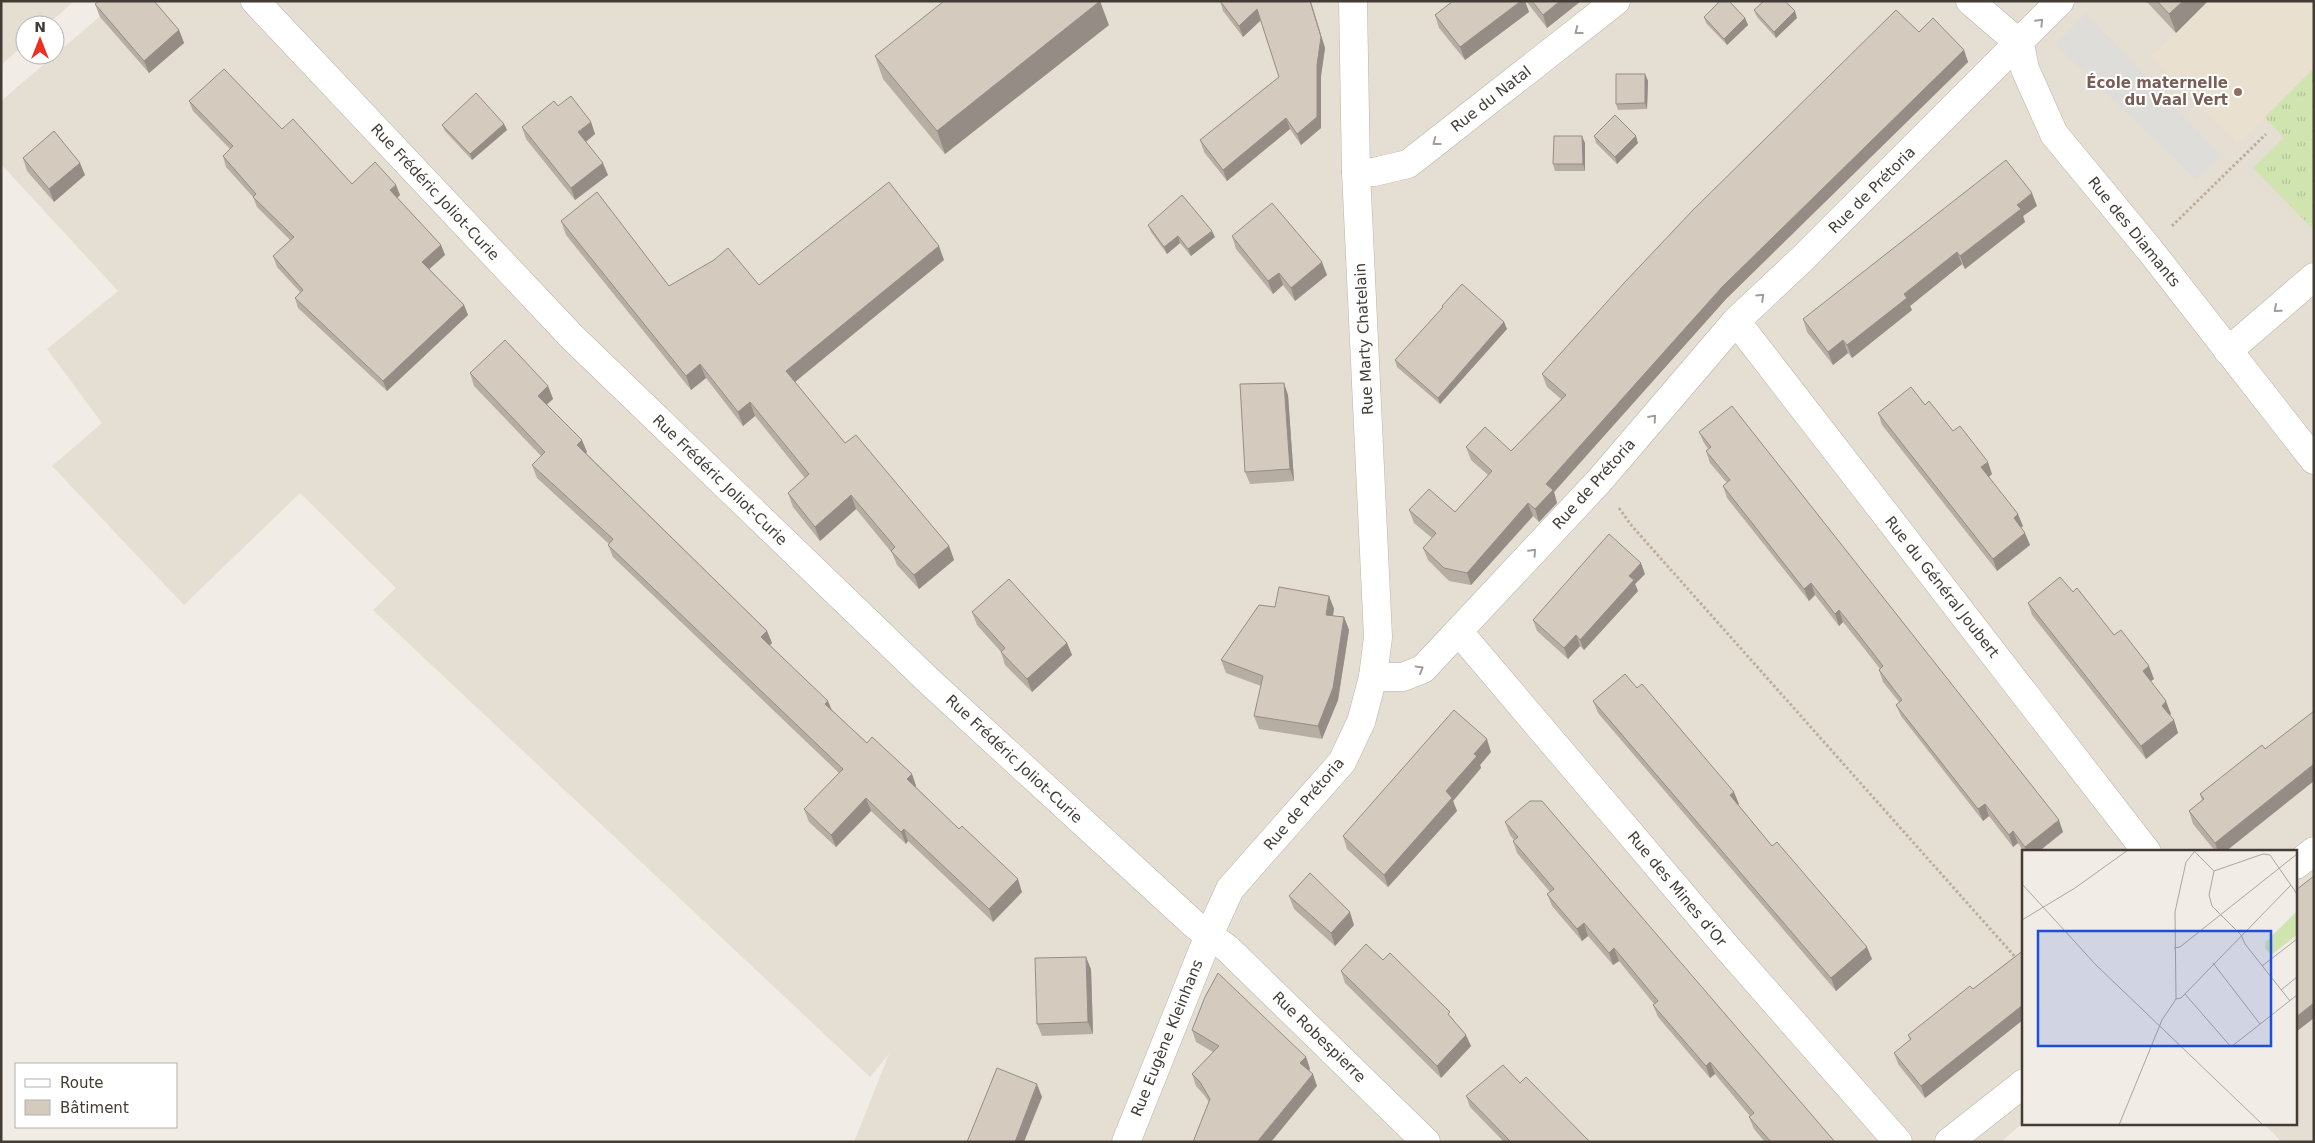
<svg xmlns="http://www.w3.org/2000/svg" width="2315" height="1143" font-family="'DejaVu Sans',sans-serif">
<defs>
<pattern id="grass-tufts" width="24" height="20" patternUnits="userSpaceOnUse" patternTransform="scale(1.25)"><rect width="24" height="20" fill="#d0e4af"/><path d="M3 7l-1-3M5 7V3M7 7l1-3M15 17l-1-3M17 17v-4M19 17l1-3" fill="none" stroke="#b4c497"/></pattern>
</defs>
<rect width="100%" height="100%" fill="#f1ece5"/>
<g fill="#e5ded3">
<polygon points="1,1 74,1 47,25 25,25 25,44 1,65"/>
<polygon points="118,1 2314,1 2314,1142 2282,1142 2264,1124 2296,1124 2296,852 2024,852 2024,1122 2001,1142 854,1142 889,1054 870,1077 373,610 396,588 300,493 184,605 52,466 102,423 47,349 118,291 1,164 1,101"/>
</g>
<polygon fill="#eae0cf" points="2146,1 2314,1 2314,68 2237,144 2151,56 2176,33"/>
<polygon fill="url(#grass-tufts)" points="2314,68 2314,230 2253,168 2284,138 2265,117"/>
<polygon fill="#dfddda" points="2086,13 2221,156 2197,180 2056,45"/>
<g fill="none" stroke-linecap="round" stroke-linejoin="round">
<g stroke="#bcb3a8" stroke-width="29">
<g id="minor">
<polyline points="255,1 572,337 930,682 1195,925 1228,949 1426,1142"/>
<polyline points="1970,1 2020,44 2025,69 2054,134 2149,249 2314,460"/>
<polyline points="1356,172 1374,172 1408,164 1616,1"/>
<polyline points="1736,321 2147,852"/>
<polyline points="2228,351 2314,277"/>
<polyline points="1459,632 1724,944 1898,1142"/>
<polyline points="1373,677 1403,677 1423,669 1600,480 1736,321 1802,259 2060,1"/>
<polyline points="2296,865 2314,851"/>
<polyline points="1126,1142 1209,935 1230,889 1342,762 1361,722 1373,677 1378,637 1356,172 1353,1"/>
<polyline points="1949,1142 2024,1083"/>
</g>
</g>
<g stroke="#bdae9a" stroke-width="3" stroke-dasharray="2.5 2.5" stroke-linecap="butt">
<polyline points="2172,226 2266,134"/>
<polyline points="1619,508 1631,525 2017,959"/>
</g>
<use href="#minor" stroke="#fff" stroke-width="28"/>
</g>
<g fill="#b7aea3">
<polygon points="1220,1 1311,1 1325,48 1321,76 1321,128 1301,145 1290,129 1227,181 1204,152 1200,140 1279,77 1261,20 1243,37 1223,11"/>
<polygon points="1453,1 1525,1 1529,12 1465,60 1439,28 1435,15"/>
<polygon points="1526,1 1581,1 1547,28"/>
<polygon points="2146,1 2208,1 2176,33"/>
<polygon points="95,4 179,30 184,43 149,73 100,17"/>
<polygon points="1754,10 1797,18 1776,38 1757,17"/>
<polygon points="1704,17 1745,18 1748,25 1727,45 1706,23"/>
<polygon points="1109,25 945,154 883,79 875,56"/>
<polygon points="1919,32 1964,50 1968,62 1726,299 1554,492 1557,503 1539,522 1533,516 1471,585 1449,581 1428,560 1423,548 1432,538 1414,523 1409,510 1455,512 1488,475 1471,460 1466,447 1511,451 1561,399 1547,387 1542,374"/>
<polygon points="1645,74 1648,81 1647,109 1618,110 1616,104"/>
<polygon points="189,101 282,129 352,184 400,195 397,198 441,245 445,255 429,269 464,305 468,315 387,391 298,308 295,298 300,292 277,267 273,256 290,240 257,207 253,197 226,167 223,156 230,149 193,111"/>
<polygon points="558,106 591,122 595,134 586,142 608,175 575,200 526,139 522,127"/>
<polygon points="504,124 507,130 472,160 445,131 442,125"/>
<polygon points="1594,136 1638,143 1617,164 1596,143"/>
<polygon points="1585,143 1585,171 1555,171 1553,164"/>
<polygon points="23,158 85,175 54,202 27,171"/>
<polygon points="2037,206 2023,216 2025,222 1965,269 1962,264 1910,306 1912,310 1852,358 1848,353 1833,365 1807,332 1803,319"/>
<polygon points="561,221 669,286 759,285 944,260 795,382 845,443 949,546 954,560 919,589 897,565 892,553 856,509 820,541 793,507 788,493 805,478 755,416 743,426 706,378 691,390 566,235"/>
<polygon points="1148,225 1215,237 1191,256 1180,243 1167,254 1151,232"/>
<polygon points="1232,236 1327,275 1295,301 1283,285 1273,294 1236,249"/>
<polygon points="1442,306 1504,322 1507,329 1440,404 1397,367 1395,360 1443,308"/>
<polygon points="470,373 548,386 553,399 547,404 587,452 586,453 767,631 772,643 770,645 831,709 867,743 912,774 916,786 916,787 1022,892 993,922 908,841 906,844 871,811 836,847 809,822 804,809 839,773 613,557 608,545 609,544 537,478 532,465 541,456 474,386"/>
<polygon points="1288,395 1294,481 1250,484 1245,472"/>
<polygon points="1925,405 1953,431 1992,474 1989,477 2023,526 2021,527 2030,545 1997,571 1882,425 1878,413"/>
<polygon points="1699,432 2063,832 2038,852 2024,852 2018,843 2013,847 1989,816 1983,821 1901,716 1896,705 1899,702 1883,682 1879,670 1880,669 1863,647 1843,622 1839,626 1815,595 1809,601 1727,498 1723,486 1727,483 1710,463 1706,451 1708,449 1704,443"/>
<polygon points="1645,574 1635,584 1638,591 1584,650 1580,646 1568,659 1537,631 1533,620"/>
<polygon points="2073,592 2114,635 2154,679 2150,681 2171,714 2169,715 2174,720 2178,733 2146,759 2032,615 2028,603"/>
<polygon points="1329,596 1334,609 1333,616 1344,617 1349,630 1338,700 1322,739 1259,729 1254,716 1261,686 1226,673 1221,660 1275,607"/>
<polygon points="972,612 1067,643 1072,655 1032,692 1005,665 1001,652 977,625"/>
<polygon points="1593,701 1739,804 1738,805 1772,846 1872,959 1836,991 1598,713"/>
<polygon points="2262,745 2225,852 2216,852 2193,824 2189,811 2202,800 2200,794"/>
<polygon points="1491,752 1480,765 1481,768 1453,801 1457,811 1388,887 1347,849 1343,836"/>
<polygon points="1505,822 1835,1142 1765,1142 1754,1129 1749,1117 1750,1116 1715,1074 1710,1078 1658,1017 1653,1005 1654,1004 1619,961 1613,965 1588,936 1582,941 1552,906 1547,894 1550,892 1517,853 1513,841 1514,840 1510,835"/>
<polygon points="1289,896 1354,925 1335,946 1294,909"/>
<polygon points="2024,950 2024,1019 1925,1098 1898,1064 1894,1053 1910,1040 1908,1035 1973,989"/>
<polygon points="1383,960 1452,1018 1471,1046 1441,1078 1345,983 1341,971"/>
<polygon points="1091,969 1093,1034 1042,1036 1037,1024"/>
<polygon points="1192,1030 1306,1057 1310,1069 1309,1070 1317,1086 1209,1102 1204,1095 1196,1086 1192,1074 1213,1052 1196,1042"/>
<polygon points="1520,1083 1590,1142 1504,1142 1470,1107 1466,1096"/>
</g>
<g fill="#958d85">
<polygon points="1100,1 1109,25 945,154 937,131"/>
<polygon points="1310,1 1325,48 1321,76 1321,128 1301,145 1297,134"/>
<polygon points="1521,1 1525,1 1529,12 1465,60 1460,47"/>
<polygon points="1560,1 1581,1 1547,28 1543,15"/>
<polygon points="2183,1 2208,1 2176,33 2169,14"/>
<polygon points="1257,9 1261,20 1243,37 1239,26"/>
<polygon points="1795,11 1797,18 1776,38 1774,32"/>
<polygon points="1745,18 1748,25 1727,45 1724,39"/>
<polygon points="179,30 184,43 149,73 144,61"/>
<polygon points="1964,50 1968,62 1726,299 1554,492 1557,503 1539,522 1535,509 1546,484 1722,287"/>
<polygon points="1645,74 1648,81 1647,109 1645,103"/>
<polygon points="1286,118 1290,129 1227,181 1223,170"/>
<polygon points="591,122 595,134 583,144 578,132"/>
<polygon points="504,124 507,130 472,160 470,154"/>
<polygon points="1582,136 1585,143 1585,171 1583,164"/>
<polygon points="1636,136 1638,143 1617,164 1615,157"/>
<polygon points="80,163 85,175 54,202 49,189"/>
<polygon points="603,163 608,175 575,200 571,188"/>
<polygon points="396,185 400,195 394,201 390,190"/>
<polygon points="2032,193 2037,206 2023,216 2025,222 1965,269 1960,256 2017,205"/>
<polygon points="1212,231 1215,237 1191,256 1188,249"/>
<polygon points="1178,236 1180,243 1167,254 1164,247"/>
<polygon points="441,245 445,255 426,272 422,262"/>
<polygon points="939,246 944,260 791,385 786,371"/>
<polygon points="1957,252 1962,264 1910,306 1912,310 1852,358 1847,345 1904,294"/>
<polygon points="1322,262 1327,275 1295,301 1291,288"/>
<polygon points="1279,273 1283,285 1273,294 1268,281"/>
<polygon points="464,305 468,315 387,391 383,381"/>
<polygon points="1504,322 1507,329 1440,404 1438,398"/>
<polygon points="1843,340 1848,353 1833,365 1828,352"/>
<polygon points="700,364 706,378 691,390 686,376"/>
<polygon points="1284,383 1288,395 1294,481 1290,469"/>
<polygon points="548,386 553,399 543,408 538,396"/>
<polygon points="750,402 755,416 743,426 738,412"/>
<polygon points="582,440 587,452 582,457 577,445"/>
<polygon points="1988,462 1992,474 1986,479 1981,467"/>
<polygon points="851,495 856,509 820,541 815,527"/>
<polygon points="1528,503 1533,516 1471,585 1467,573"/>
<polygon points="2018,514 2023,526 2018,530 2014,518"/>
<polygon points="2025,533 2030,545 1997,571 1993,559"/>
<polygon points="949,546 954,560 919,589 914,575"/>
<polygon points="1641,563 1645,574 1635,584 1638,591 1584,650 1580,640 1629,576"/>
<polygon points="1811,583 1815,595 1809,601 1804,589"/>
<polygon points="1329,596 1334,609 1331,627 1326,615"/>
<polygon points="1839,610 1843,622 1839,626 1835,614"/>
<polygon points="1344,617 1349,630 1338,700 1322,739 1318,726"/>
<polygon points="767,631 772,643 766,649 761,637"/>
<polygon points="1576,635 1580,646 1568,659 1564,648"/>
<polygon points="1067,643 1072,655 1032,692 1027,679"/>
<polygon points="2149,666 2154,679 2147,684 2143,671"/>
<polygon points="828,701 833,713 825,704"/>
<polygon points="2166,701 2171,714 2166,718 2162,706"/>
<polygon points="2174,720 2178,733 2146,759 2141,746"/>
<polygon points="1487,739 1491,752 1480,765 1481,768 1453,801 1457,811 1388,887 1384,875 1474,754"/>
<polygon points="2314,764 2314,781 2225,852 2218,852 2215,843"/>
<polygon points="912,774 916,786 912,791 907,779"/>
<polygon points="1734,792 1739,804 1734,808 1730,795"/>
<polygon points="866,798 871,811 836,847 831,835"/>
<polygon points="1985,804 1989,816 1983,821 1978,809"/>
<polygon points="2059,820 2063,832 2038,852 2027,852 2025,847"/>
<polygon points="904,829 908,841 906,844 901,832"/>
<polygon points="2013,831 2018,843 2013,847 2009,835"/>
<polygon points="1018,879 1022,892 993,922 989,909"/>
<polygon points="1350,912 1354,925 1335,946 1331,933"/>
<polygon points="1584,923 1588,936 1582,941 1577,929"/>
<polygon points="1867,947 1872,959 1836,991 1831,978"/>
<polygon points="1614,948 1619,961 1613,965 1609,953"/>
<polygon points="1086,957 1091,969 1093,1034 1088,1022"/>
<polygon points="2314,1003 2314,1018 2296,1032 2296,1017"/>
<polygon points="2024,1004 2024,1019 1925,1098 1921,1086"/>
<polygon points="1466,1035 1471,1046 1441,1078 1437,1066"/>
<polygon points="1306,1057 1310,1069 1304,1075 1300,1063"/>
<polygon points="1710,1062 1715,1074 1710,1078 1706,1066"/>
<polygon points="1313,1074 1317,1086 1271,1142 1257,1142"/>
<polygon points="1037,1084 1042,1097 1024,1142 1015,1142"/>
</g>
<g fill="#d5cabe" stroke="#958d85">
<polygon points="99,1 154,1 179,30 144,61 95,4"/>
<polygon points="944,1 1100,1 937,131 875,56"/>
<polygon points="1220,1 1310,1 1321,37 1317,65 1317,117 1297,134 1286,118 1223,170 1200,140 1279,77 1257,9 1239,26"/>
<polygon points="1453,1 1521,1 1460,47 1435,15"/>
<polygon points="1532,1 1560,1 1543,15"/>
<polygon points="1720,1 1729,1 1745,18 1724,39 1704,17"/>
<polygon points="1764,1 1785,1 1795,11 1774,32 1754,10"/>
<polygon points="2157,1 2183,1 2169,14"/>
<polygon points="1896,10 1919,32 1933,18 1964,50 1722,287 1546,484 1553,490 1535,509 1528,503 1467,573 1444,568 1423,548 1436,533 1409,510 1429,489 1455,512 1492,471 1466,447 1485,427 1511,451 1566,395 1542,374 1624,283 1693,210"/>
<polygon points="224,69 282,129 293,119 352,184 375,162 396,185 390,190 441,245 422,262 464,305 383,381 295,298 303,290 273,256 294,237 253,197 256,194 223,156 233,146 189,101"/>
<polygon points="1616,74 1645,74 1645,103 1616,104"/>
<polygon points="476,93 504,124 470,154 442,125"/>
<polygon points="571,96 591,122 578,132 603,163 571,188 522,127 554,101 558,106"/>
<polygon points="1615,115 1636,136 1615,157 1594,136"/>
<polygon points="54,131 80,163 49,189 23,158"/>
<polygon points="1554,136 1582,136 1583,164 1553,164"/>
<polygon points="2006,160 2032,193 2017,205 2021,209 1960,256 1957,252 1904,294 1907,298 1847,345 1843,340 1828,352 1803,319"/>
<polygon points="889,182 939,246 786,371 845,443 856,435 949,546 914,575 891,551 895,547 851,495 815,527 788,493 809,474 750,402 738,412 700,364 686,376 561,221 597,192 669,286 714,260 728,248 759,285"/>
<polygon points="1182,195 1212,231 1188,249 1178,236 1164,247 1148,225"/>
<polygon points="1272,203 1322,262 1291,288 1279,273 1268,281 1232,236"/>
<polygon points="1462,284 1504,322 1438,398 1395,360 1443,307 1442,306"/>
<polygon points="505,340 548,386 538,396 582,440 577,445 767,631 761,637 828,701 825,704 867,743 872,737 912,774 907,779 959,829 962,826 1018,879 989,909 904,829 901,832 866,798 831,835 804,809 843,769 608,545 613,539 532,465 545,452 470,373"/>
<polygon points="1284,383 1290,469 1245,472 1240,384"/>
<polygon points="1911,387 1925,405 1929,401 1953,431 1960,426 1988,462 1981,467 2018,514 2014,518 2025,533 1993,559 1878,413"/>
<polygon points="1732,406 2059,820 2025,847 2013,831 2009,835 1985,804 1978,809 1896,705 1902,700 1879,670 1883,666 1859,635 1839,610 1835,614 1811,583 1804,589 1723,486 1730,480 1706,451 1711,447 1699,432"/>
<polygon points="1609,534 1641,563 1629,576 1634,580 1580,640 1576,635 1564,648 1533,620"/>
<polygon points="2060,577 2073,592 2077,588 2114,635 2121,630 2149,666 2143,671 2166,701 2162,706 2174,720 2141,746 2028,603"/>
<polygon points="1009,579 1067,643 1027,679 1001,652 1005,648 972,612"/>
<polygon points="1279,587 1329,596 1326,615 1344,617 1333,688 1318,726 1254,716 1263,676 1221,660 1259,605 1275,607"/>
<polygon points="1625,674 1637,688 1642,684 1734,792 1730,795 1772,846 1777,842 1867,947 1831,978 1593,701"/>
<polygon points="1454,710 1487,739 1474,754 1477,756 1446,791 1452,798 1384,875 1343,836"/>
<polygon points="2314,711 2314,764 2215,843 2189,811 2204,799 2200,794 2262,745 2265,749"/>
<polygon points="1530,801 1542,801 1835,1142 1771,1142 1749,1117 1754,1113 1710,1062 1706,1066 1653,1005 1658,1001 1614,948 1609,953 1584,923 1577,929 1547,894 1554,889 1513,841 1518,837 1505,822"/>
<polygon points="1310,873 1350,912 1331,933 1289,896"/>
<polygon points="2314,876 2314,1003 2296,1017 2296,890"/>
<polygon points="1366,944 1383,960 1390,953 1450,1012 1448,1014 1466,1035 1437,1066 1341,971"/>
<polygon points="2024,950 2024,1004 1921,1086 1894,1053 1911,1039 1908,1035 1970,986 1973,989"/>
<polygon points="1086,957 1088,1022 1037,1024 1035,958"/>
<polygon points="1218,973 1306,1057 1300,1063 1313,1074 1257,1142 1193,1142 1210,1099 1200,1082 1192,1074 1219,1046 1192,1030 1205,997"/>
<polygon points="1503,1065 1520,1083 1526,1077 1590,1142 1511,1142 1466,1096"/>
<polygon points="997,1068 1037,1084 1015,1142 967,1142"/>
</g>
<defs><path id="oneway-chevron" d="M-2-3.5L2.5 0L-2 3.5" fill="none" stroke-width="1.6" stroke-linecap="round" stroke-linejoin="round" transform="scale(1.25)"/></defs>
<g stroke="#a19e9a">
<use href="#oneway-chevron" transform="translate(2040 22) rotate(-46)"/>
<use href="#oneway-chevron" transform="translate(1578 31) rotate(142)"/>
<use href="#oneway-chevron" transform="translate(1436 142) rotate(142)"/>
<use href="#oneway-chevron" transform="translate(1761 297) rotate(-43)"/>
<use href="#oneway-chevron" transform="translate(2277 309) rotate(139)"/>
<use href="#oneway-chevron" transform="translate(1653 418) rotate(-49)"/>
<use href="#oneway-chevron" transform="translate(1533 552) rotate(-47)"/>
<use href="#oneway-chevron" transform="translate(1420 669) rotate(-30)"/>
</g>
<circle fill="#8d6e63" stroke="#fff" stroke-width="2" cx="2238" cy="92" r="5"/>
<g text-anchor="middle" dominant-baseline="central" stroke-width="4" stroke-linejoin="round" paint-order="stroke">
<g font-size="15" font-weight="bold" fill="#785e54" stroke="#fff" text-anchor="end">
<text x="2228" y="83">École maternelle<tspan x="2228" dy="17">du Vaal Vert</tspan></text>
</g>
<g font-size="15" fill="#433c35" stroke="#fff">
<text transform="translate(1491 99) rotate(-38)">Rue du Natal</text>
<text transform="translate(1872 190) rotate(-45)">Rue de Prétoria</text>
<text transform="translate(435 192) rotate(47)">Rue Frédéric Joliot-Curie</text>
<text transform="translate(2134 232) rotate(51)">Rue des Diamants</text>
<text transform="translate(1364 339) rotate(-93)">Rue Marty Chatelain</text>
<text transform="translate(720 480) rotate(44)">Rue Frédéric Joliot-Curie</text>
<text transform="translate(1594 484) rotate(-48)">Rue de Prétoria</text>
<text transform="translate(1942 587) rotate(52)">Rue du Général Joubert</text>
<text transform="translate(1014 759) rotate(43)">Rue Frédéric Joliot-Curie</text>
<text transform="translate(1304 804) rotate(-50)">Rue de Prétoria</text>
<text transform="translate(1677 889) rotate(50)">Rue des Mines d'Or</text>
<text transform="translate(1319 1037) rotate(44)">Rue Robespierre</text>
<text transform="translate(1167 1038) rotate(-68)">Rue Eugène Kleinhans</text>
</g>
</g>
<g transform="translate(2022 850)">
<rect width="275" height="275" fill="#f1ece5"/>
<path d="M275,61V85L249,105L243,98L244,92Z" fill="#d0e4af"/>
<path fill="none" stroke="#aba69f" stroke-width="1" d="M171,0L192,21L241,4L248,5L275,44M192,21L187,45L190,56L219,85L223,94L268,151M0,34L74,115L241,275M0,70L53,38L106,0M152,98L158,97L275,4M191,113L238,174M240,116L275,89M259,140L275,127M163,144L209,197L275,145M154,149L159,148L269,35M97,275L140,170L154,149L153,62L164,12L172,2"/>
<path fill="#1d4ed8" fill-opacity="0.15" stroke="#1d4ed8" stroke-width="2.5" d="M16,81H249V196H16Z"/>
<rect width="275" height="275" fill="none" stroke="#433c35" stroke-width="2.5"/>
</g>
<rect width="2315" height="1143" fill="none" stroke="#433c35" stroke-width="5"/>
<rect x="15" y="1063" width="162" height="65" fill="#ffffff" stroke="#b4b1ae"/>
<rect x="25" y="1079" width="25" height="8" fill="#ffffff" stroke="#b4b1ae"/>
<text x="60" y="1088" font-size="15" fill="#433c35">Route</text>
<rect x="25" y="1100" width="25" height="15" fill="#d5cabe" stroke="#b4b1ae"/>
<text x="60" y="1113" font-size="15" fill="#433c35">Bâtiment</text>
<g transform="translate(40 40)"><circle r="24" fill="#ffffff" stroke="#b4b1ae"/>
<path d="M0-4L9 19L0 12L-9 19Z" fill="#ee2e1f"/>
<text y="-8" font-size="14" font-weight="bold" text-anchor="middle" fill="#433c35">N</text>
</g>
</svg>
